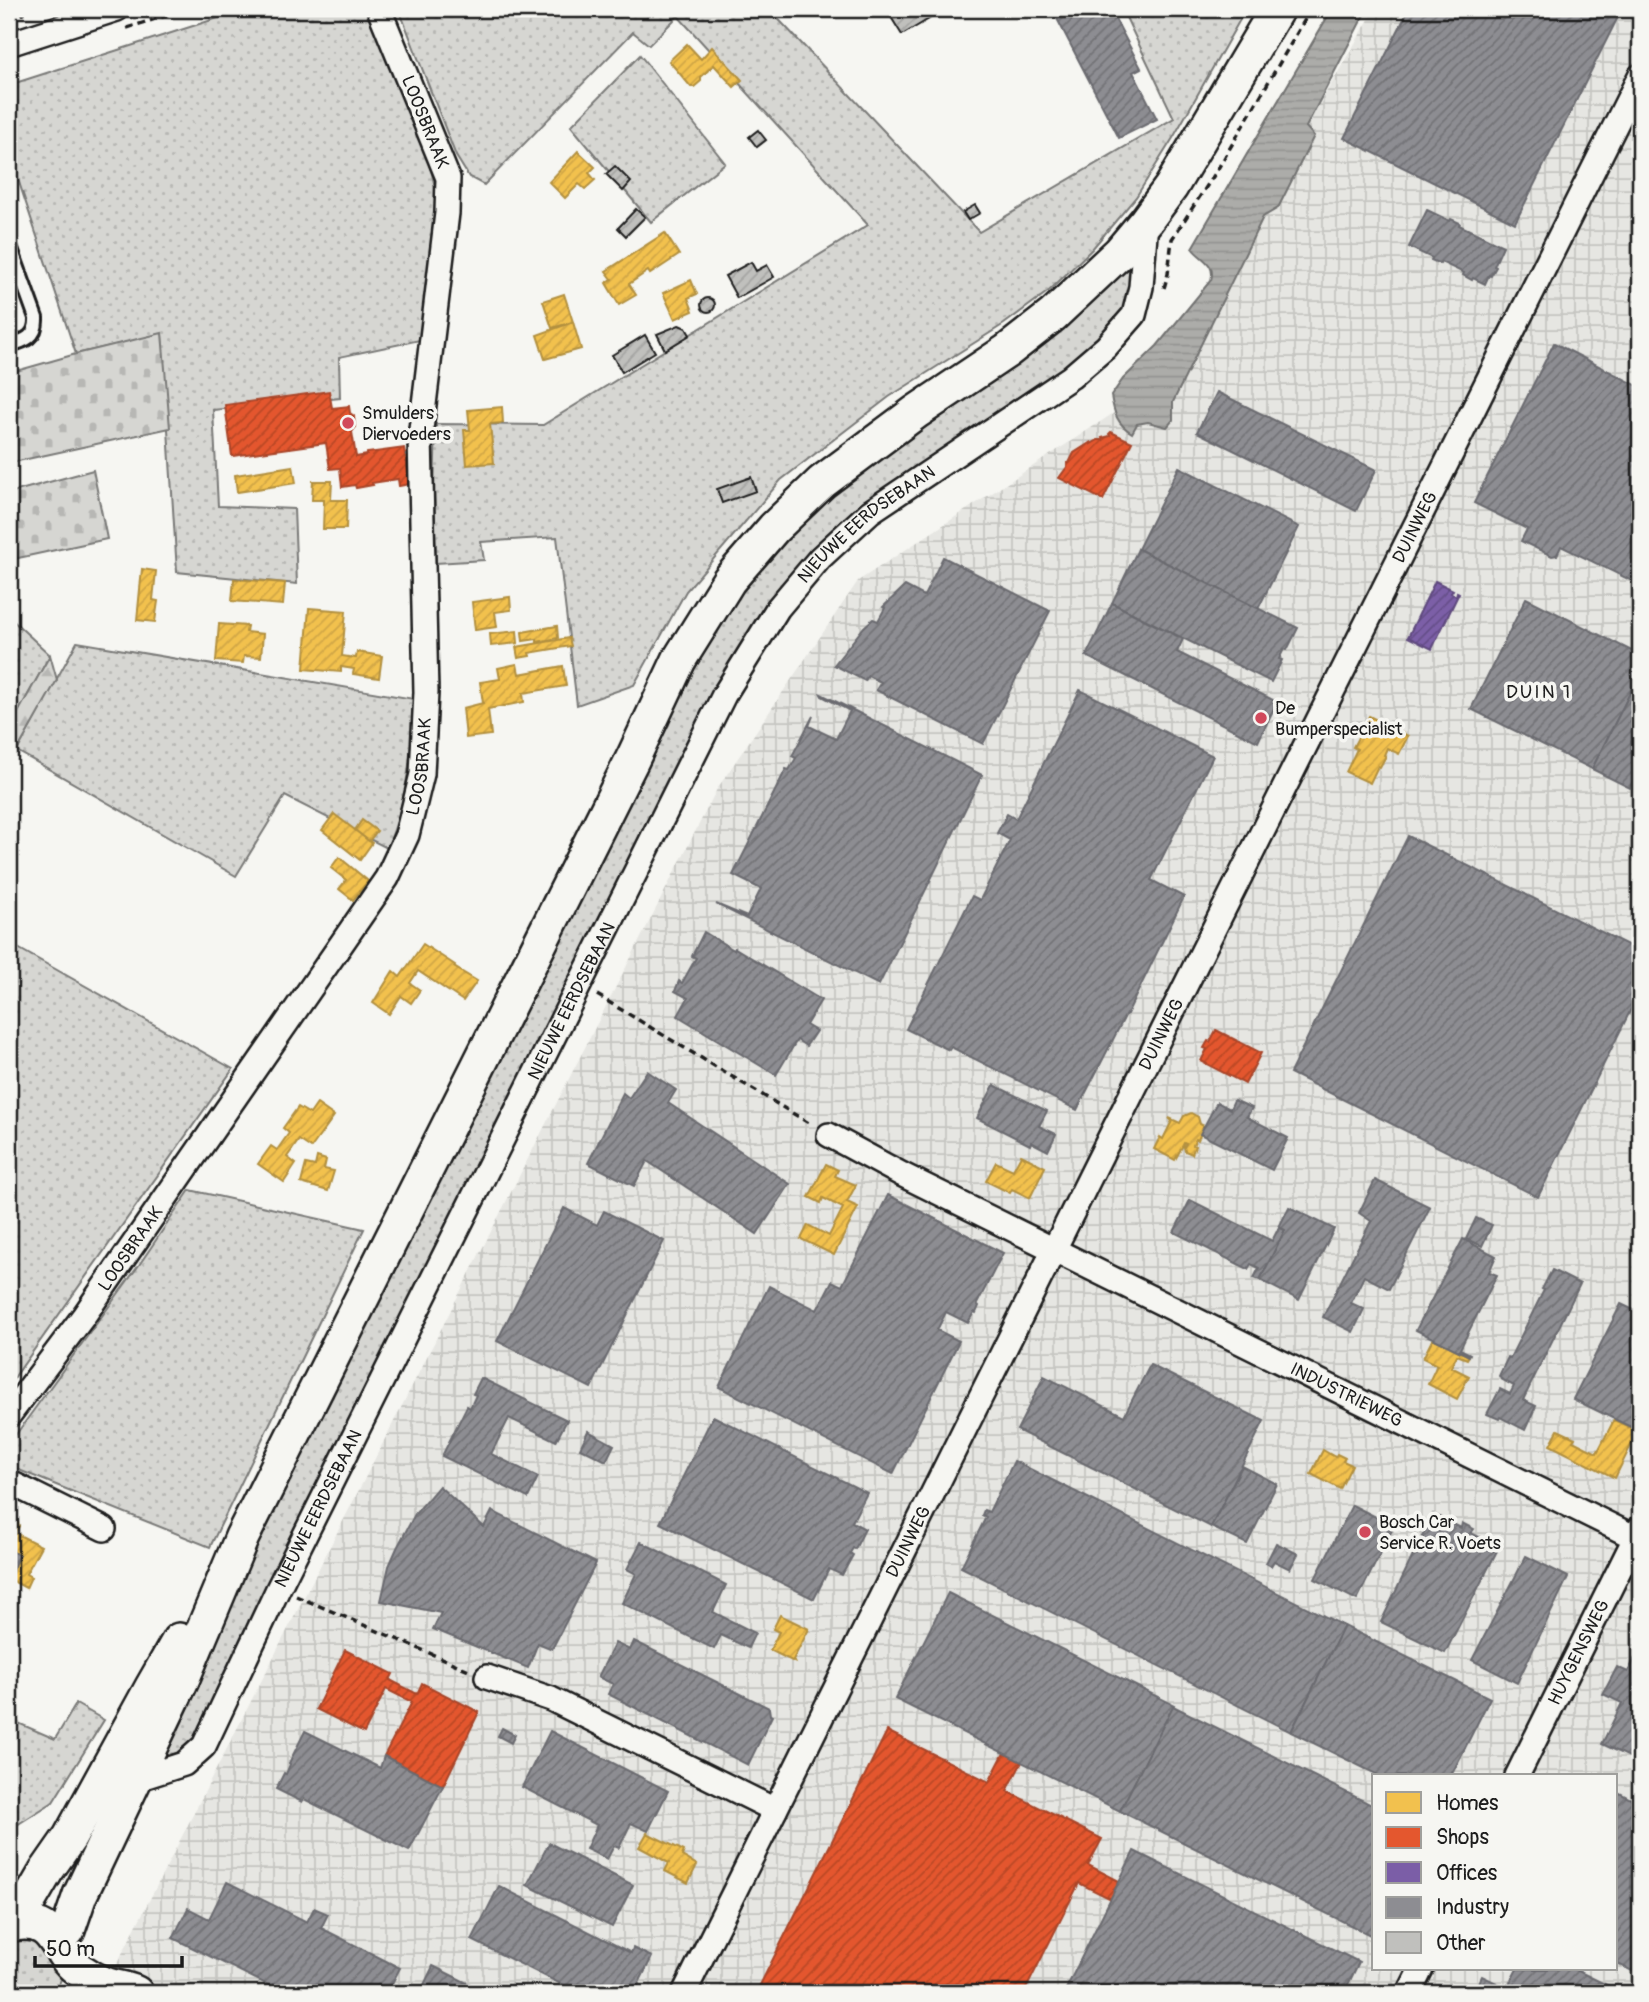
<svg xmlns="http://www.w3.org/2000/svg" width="1649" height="2002" font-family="Pangolin,sans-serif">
<defs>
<pattern id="industrial-grid" width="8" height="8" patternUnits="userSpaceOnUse" patternTransform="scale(1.75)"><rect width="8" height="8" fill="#e6e6e2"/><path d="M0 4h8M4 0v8" fill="none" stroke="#c5c5c1"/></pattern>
<pattern id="green-dots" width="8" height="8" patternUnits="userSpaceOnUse" patternTransform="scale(1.75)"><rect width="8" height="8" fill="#d6d6d2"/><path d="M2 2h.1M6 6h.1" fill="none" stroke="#b7b7b4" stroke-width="1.8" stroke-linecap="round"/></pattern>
<pattern id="forest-firs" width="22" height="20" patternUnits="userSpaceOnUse" patternTransform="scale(1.75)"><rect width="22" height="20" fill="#d6d6d2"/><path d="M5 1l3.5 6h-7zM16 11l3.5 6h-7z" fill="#b7b7b4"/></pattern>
<pattern id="cemetery-stones" width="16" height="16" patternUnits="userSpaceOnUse" patternTransform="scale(1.75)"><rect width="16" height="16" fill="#d6d6d2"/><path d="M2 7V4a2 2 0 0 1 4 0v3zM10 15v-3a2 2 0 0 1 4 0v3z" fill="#b7b7b4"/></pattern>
<pattern id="water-rules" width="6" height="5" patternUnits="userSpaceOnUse" patternTransform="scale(1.75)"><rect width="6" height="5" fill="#acaca9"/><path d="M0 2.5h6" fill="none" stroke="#939391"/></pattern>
<pattern id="homes-hatch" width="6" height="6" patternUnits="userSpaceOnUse" patternTransform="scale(1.75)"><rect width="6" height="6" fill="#f2c14e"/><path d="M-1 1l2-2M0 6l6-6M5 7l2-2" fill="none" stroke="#cfa544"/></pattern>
<pattern id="shops-hatch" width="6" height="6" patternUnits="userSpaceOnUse" patternTransform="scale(1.75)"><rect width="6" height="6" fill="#e4572e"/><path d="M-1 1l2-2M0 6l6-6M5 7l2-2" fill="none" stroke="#b84726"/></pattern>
<pattern id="offices-hatch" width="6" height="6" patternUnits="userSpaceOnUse" patternTransform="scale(1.75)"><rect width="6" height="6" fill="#7b5ea7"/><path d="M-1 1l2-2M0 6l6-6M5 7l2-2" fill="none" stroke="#644d87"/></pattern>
<pattern id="industry-hatch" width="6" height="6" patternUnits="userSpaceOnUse" patternTransform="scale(1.75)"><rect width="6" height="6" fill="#8d8d92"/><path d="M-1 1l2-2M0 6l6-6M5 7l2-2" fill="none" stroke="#727276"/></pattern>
<pattern id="building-hatch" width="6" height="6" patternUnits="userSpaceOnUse" patternTransform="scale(1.75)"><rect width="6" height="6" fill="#c0c0bd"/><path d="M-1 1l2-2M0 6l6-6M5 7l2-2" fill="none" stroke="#a4a4a2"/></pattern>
</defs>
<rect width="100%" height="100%" fill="#f6f6f2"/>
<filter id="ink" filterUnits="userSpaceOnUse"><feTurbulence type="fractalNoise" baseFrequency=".0143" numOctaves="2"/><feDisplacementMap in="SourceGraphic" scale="14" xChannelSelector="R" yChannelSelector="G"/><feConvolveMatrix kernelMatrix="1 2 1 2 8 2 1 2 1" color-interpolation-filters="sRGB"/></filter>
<g filter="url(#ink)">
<path fill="url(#industrial-grid)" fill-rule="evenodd" d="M1375,9H1640V1993H102L717,789L858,581L1132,401L1213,296L1296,144ZM1374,1776H1616V1969H1374Z"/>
<g fill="url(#green-dots)" stroke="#797977" stroke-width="2">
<polygon points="246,9 368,9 421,140 432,174 436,192 435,216 430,264 420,340 339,357 340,398 213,410 218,506 294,509 297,584 177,572 162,334 76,354 9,152 9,85"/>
<polygon points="399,9 769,9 979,232 1174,118 1122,9 1246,9 1173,138 1136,197 1092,249 1050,290 1004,324 889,397 781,480 686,591 634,685 577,705 557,537 481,542 484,560 436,563 434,492 436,424 543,425 868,225 678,16 649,45 633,32 484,185 469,177 456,156"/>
<polygon points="640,55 725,163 651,222 571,126"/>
<polygon points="1134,254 1133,301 1118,324 1052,378 817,546 762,612 707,706 197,1735 181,1755 148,1764 221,1607 713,625 797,521"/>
<polygon points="9,617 50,655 9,729"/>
<path d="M77,642L414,699C413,749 407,802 387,848L285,796L236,876L17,751Z"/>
<polygon points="9,943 233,1069 9,1385"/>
<polygon points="190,1190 364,1229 210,1547 9,1466 9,1444 139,1265"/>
<polygon points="76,1704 104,1720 53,1802 9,1830 9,1719 55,1739"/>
<path d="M25,1939C43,1943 52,1961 63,1975L59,1984L49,1993H9V1942Z"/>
</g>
<polygon fill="url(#forest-firs)" stroke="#797977" stroke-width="2" points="50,655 57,680 9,765 9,729"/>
<g fill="url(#cemetery-stones)" stroke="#797977" stroke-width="2">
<polygon points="162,333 170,428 9,463 9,373 76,354"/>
<polygon points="93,470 107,539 9,560 9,493"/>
</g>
<path fill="url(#water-rules)" stroke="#727271" stroke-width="2" d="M1332,9H1367L1306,127L1314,136L1278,208L1263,217L1173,402V420L1167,427L1148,422L1137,424L1132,433C1117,424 1114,413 1111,396L1123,379L1157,346L1211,280C1216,263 1201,260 1192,248Z"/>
<g fill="url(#homes-hatch)" stroke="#b2903f" stroke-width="2">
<polygon points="687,44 701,59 712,47 742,80 734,87 714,65 701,77 701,81 694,87 691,87 669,61"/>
<polygon points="578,151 595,167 589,173 595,180 585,189 579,184 565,198 549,182"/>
<polygon points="665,233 679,255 650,274 648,271 629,284 636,295 619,305 606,283 612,279 606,271"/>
<polygon points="691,280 697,294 688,298 693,311 675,319 663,293"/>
<polygon points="564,294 573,322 552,328 543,301"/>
<polygon points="573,322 581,349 545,359 537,335"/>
<polygon points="502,407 503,423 490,424 494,463 467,465 464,430 470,430 468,410"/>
<polygon points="293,466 296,483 237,492 235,475"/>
<polygon points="313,481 332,481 331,500 347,500 346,529 323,529 324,500 312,500"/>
<polygon points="142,569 156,571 153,600 158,601 155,622 137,620"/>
<polygon points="234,579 285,583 283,605 232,601"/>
<polygon points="510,597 511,610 495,612 497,627 475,630 472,602"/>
<polygon points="309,608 346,611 342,656 356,658 357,652 382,656 379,678 353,674 354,669 341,667 341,672 304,669"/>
<polygon points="219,624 247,626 246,632 263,634 261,657 244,656 243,663 216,661"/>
<polygon points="557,626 558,638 537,642 537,639 523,641 522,632"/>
<polygon points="517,631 518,643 491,646 490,634"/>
<polygon points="569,638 571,646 529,653 530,656 518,658 516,647"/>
<polygon points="517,664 519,674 563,666 566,686 523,693 524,702 488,709 491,735 466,738 463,708 483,703 480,682 500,679 498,668"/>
<polygon points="1369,716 1408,736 1399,754 1387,748 1384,755 1386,756 1380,767 1378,766 1370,783 1346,772 1357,749 1353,747"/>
<polygon points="334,814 372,843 360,860 322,830"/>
<polygon points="362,820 377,831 369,841 355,830"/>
<polygon points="339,857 368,881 353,900 339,889 346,880 331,868"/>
<polygon points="423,944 455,965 454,967 477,981 463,1001 418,971 410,983 420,990 411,1003 401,996 389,1014 373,1003 393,971 400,977"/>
<polygon points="317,1104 334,1116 311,1148 299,1140 287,1157 296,1164 284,1182 258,1164 271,1146 277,1150 289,1133 283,1128 298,1107 310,1114"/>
<polygon points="1191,1113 1198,1117 1200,1124 1204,1126 1198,1140 1196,1139 1193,1145 1195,1146 1192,1154 1185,1151 1184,1147 1186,1144 1184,1143 1175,1160 1154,1149 1160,1137 1163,1139 1172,1121 1169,1118 1180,1123 1184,1116"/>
<polygon points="1021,1155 1045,1167 1030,1198 1012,1189 1010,1193 986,1181 996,1162 1013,1170"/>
<polygon points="317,1157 326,1160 324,1169 334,1171 328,1191 301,1183 306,1164 315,1166"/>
<polygon points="826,1164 838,1170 835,1176 856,1185 847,1202 858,1207 834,1255 801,1239 808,1225 829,1236 843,1208 823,1198 821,1203 809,1197"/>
<polygon points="1433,1338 1469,1356 1467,1359 1457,1355 1451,1367 1469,1376 1457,1399 1428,1384 1437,1365 1423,1358"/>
<polygon points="1614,1420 1638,1431 1615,1478 1550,1445 1558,1430 1575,1438 1573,1441 1597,1453"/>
<polygon points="1323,1450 1335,1457 1337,1454 1345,1458 1343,1461 1352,1465 1340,1489 1311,1474"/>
<polygon points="9,1517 17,1521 19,1526 15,1533 41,1546 26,1574 31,1577 26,1588 9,1579 19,1555 9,1550"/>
<polygon points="780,1615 809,1629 793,1660 794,1662 770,1650 779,1632 773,1629"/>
<polygon points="647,1833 684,1851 682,1856 697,1865 688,1883 665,1871 669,1863 639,1847"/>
</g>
<g fill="url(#shops-hatch)" stroke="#a84529" stroke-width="2">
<polygon points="329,391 332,408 349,406 350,413 354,416 355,428 352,432 356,457 367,455 367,453 404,448 410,484 399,486 398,479 372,483 373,485 356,488 355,485 342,487 340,468 330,469 326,443 232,456 225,405"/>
<polygon points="1111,432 1132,442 1103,500 1059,478 1067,467 1067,463 1069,463 1074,453 1091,442 1091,444 1098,440 1103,440 1102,438 1110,436 1109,434"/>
<polygon points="1216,1030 1261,1053 1245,1084 1201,1061 1207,1049 1204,1048 1208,1041 1210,1042"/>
<polygon points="345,1650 393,1674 390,1680 417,1694 422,1683 479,1712 443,1786 384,1756 412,1702 386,1689 364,1733 316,1709"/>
<polygon points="887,1731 989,1782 1004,1753 1022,1762 1007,1791 1102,1839 1088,1865 1119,1881 1111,1899 1079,1883 1024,1993 756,1993"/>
</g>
<polygon fill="url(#offices-hatch)" stroke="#5e4a7d" stroke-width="2" points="1435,581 1453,590 1451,593 1456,596 1457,592 1459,593 1432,649 1408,637"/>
<g fill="url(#industry-hatch)" stroke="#6b6b6f" stroke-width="2">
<polygon points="1052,9 1110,9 1141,68 1133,72 1157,119 1119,138"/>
<polygon points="1409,9 1622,9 1515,223 1344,138"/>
<polygon points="1427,210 1450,221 1451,219 1460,223 1459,225 1503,246 1494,266 1496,267 1491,276 1489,275 1485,284 1473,278 1472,280 1463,275 1464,273 1441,262 1440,264 1431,260 1432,258 1409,247"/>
<polygon points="1554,343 1640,387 1640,585 1561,546 1557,555 1552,556 1521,541 1527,529 1474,503"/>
<polygon points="1217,392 1376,470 1356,511 1197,432"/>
<polygon points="1179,467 1299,527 1258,609 1138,549"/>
<polygon points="1138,549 1298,628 1287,650 1284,649 1279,659 1282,660 1271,682 1112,603"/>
<polygon points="943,557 1050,611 983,744 876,690 881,682 868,676 865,681 834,665 864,627 873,619 878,621 885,608 883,607 905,586 924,596"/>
<polygon points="1526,598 1640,655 1640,673 1592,769 1471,709"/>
<polygon points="1112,603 1183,639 1177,652 1277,702 1258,742 1086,656"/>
<polygon points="1640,673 1640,767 1630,788 1592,769"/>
<polygon points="1080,690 1213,756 1151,880 1184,897 1127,1014 1126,1014 1077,1110 951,1047 949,1050 906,1029 972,896 980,900 1010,840 997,833 1007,814 1016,819"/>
<polygon points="821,694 982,775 879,985 716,904 747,917 761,889 733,875 786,769 789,770 796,758 792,756 813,716 809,726 836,739 850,711 822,696"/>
<polygon points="1408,836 1640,951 1640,991 1538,1197 1290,1073"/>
<polygon points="704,932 734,950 735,948 821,1000 806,1025 816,1031 806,1046 797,1040 776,1075 678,1016 688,998 675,991 679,981 682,983 696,958 692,956"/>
<polygon points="647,1071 676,1090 668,1103 790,1184 757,1234 647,1161 634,1186 588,1163 623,1093 629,1098"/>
<polygon points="994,1085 1047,1111 1039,1126 1056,1134 1048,1151 1031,1142 1030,1145 977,1118"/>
<polygon points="1234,1100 1252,1108 1247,1117 1288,1138 1272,1170 1200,1134 1217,1102 1230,1109"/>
<polygon points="1375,1180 1430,1207 1389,1289 1364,1276 1351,1303 1364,1309 1353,1332 1323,1317 1371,1221 1359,1213"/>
<polygon points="888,1195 1003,1253 977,1304 979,1306 976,1313 974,1312 968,1323 946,1312 937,1330 959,1341 893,1474 719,1387 769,1286 817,1310 832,1281 842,1286"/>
<polygon points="1190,1200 1272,1241 1279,1227 1285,1230 1260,1280 1254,1278 1259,1268 1251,1264 1248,1269 1174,1232"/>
<polygon points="1289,1207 1334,1229 1299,1300 1260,1280 1285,1230 1279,1227"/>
<polygon points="564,1208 597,1225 604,1211 664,1241 591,1388 497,1341"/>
<polygon points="1476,1218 1492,1225 1482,1246 1466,1239"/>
<polygon points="1463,1239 1496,1256 1489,1272 1497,1275 1460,1349 1470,1354 1469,1356 1416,1330"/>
<polygon points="1552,1270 1580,1284 1523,1400 1536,1406 1525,1430 1500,1417 1499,1419 1487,1414 1500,1389 1510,1394 1514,1386 1501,1379 1499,1376 1508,1357 1510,1358 1544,1290 1542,1289"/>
<polygon points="1621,1304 1640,1313 1640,1428 1639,1431 1573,1399"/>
<polygon points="1150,1365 1264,1421 1211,1527 1017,1430 1044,1376 1124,1416"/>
<polygon points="481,1378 567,1420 556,1441 509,1418 491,1454 538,1477 528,1498 442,1456 467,1406 470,1408 476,1395 473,1394"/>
<polygon points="713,1416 867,1493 852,1522 865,1529 855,1549 853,1548 850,1553 853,1555 842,1575 829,1569 814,1599 660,1523"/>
<polygon points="588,1431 614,1445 606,1461 580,1448"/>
<polygon points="1014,1461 1344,1626 1291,1732 961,1567 986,1517 982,1515 984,1510 989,1512"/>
<polygon points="1242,1466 1277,1484 1247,1544 1211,1527"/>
<polygon points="439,1486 484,1527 492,1511 596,1563 552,1649 538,1643 528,1668 433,1629 441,1613 381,1601 389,1566 397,1548 415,1514"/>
<polygon points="1352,1505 1394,1526 1357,1600 1315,1579"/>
<polygon points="1433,1514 1461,1528 1462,1523 1474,1529 1471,1533 1499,1547 1445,1653 1381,1622"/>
<polygon points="641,1542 726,1585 713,1612 755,1633 748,1648 721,1635 714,1649 622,1603 636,1574 627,1569"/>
<polygon points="1276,1543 1298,1554 1290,1569 1274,1561 1271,1566 1266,1563"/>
<polygon points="9,1550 19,1555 9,1576"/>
<polygon points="1526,1556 1568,1577 1517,1683 1472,1660"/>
<polygon points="948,1593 1174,1705 1120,1811 895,1699"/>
<polygon points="1344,1626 1490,1698 1451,1776 1380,1776 1291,1732"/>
<polygon points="634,1641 769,1708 770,1715 772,1716 748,1765 608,1694 613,1684 598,1677 615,1643 630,1650"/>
<polygon points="1640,1648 1640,1687 1637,1695 1640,1696 1640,1762 1602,1744 1622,1703 1603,1694 1617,1667 1628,1672"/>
<polygon points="1173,1706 1374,1806 1374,1932 1372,1936 1120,1811"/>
<polygon points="502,1728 515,1735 511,1743 498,1736"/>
<polygon points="305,1731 380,1768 384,1756 443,1786 409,1851 304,1799 302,1802 276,1789 284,1773 286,1774 290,1764 289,1763"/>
<polygon points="550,1731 668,1791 648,1831 631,1823 619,1848 614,1846 607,1859 586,1849 597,1825 522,1787"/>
<polygon points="1616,1791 1640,1804 1640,1975 1616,1963"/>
<polygon points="549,1843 633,1885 612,1927 527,1885"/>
<polygon points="1134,1851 1359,1962 1344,1993 1064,1993"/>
<polygon points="227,1882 307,1922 314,1908 328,1914 321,1928 400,1968 387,1993 284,1993 173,1938 188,1908 209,1919"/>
<polygon points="499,1886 631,1953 633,1948 652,1957 636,1989 631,1986 628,1993 579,1993 472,1940"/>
<polygon points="433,1966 487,1993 420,1993"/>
<polygon points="1517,1969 1574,1969 1623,1993 1474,1993 1482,1976 1507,1988"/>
</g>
<g fill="url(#building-hatch)" stroke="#1c1c1c" stroke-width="2">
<polygon points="886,9 946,9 902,35"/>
<polygon points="758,130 766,140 757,147 749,137"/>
<polygon points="615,166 631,182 623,191 606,174"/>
<polygon points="975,205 980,213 968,220 963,212"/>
<polygon points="636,209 645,217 626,236 618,228"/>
<polygon points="751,262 756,271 767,265 774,277 737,298 725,276"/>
<circle cx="708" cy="305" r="7"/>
<polygon points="679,325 686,328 690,335 665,350 657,334"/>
<polygon points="645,335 655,352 622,372 612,355"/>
<polygon points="751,477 756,491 722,503 717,489"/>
</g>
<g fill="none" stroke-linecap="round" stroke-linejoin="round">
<g stroke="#1c1c1c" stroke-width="18">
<path id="service" d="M9,243L36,318C37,337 25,341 9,345"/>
</g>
<g stroke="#1c1c1c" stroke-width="28">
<g id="minor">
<polyline points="9,44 117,9"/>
<path id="s1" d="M829,1135L901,1174L1640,1540"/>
<path id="s2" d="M9,1415L83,1317L387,878L407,835L422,774L426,692L420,438L447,213L448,178L379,9"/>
<polyline points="9,1482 104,1529"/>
<polyline points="487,1677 551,1699 775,1810"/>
<path id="s3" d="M1517,1776L1640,1528"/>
<path id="s4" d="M134,1780L184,1764L204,1746L278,1589L724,695L778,608L820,558L870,512L1071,377L1106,347L1134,315L1141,287L1146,221"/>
<path id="s5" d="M684,1993C1001,1353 1321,715 1640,76"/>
<polyline points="1409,1993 1421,1969"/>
</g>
</g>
<g stroke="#1c1c1c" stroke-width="38">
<g id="secondary">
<polyline points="26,1906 47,1870 70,1837 152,1687 179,1640"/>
<path d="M9,1925C60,1914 52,1954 81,1971C88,1976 97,1981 105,1984C116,1988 126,1988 136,1993"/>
<polyline points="68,1930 80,1895 182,1680 242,1537 633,758 679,660 729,580 774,528 822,482 916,412 1007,351 1053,315 1120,252 1146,221 1171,187 1277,9"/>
</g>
</g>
<g stroke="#1c1c1c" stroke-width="3.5" stroke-dasharray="7 5" stroke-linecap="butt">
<polyline points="21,9 24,16"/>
<polyline points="127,28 187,9"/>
<polyline points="1164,288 1168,274 1172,239 1216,172 1311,9"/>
<polyline points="597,995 812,1125"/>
<polyline points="296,1596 469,1670"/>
</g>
<use href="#service" stroke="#f6f6f2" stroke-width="12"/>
<use href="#minor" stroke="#f6f6f2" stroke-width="23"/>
<use href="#secondary" stroke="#f6f6f2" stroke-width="33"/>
</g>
</g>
<g fill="#d1495b" stroke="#f6f6f2" stroke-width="2.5">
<circle cx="348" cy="423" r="7"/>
<circle cx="1261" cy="718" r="7"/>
<circle cx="1365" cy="1532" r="7"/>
</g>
<g text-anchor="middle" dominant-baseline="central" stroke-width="7" stroke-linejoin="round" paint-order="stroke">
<g font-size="18" fill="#1c1c1c" stroke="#f6f6f2">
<text transform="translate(425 122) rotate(68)">LOOSBRAAK</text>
<text stroke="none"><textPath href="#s4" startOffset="1477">NIEUWE EERDSEBAAN</textPath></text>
<text stroke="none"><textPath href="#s5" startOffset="1638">DUINWEG</textPath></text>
<text stroke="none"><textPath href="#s2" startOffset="774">LOOSBRAAK</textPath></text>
<text stroke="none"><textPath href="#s4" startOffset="910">NIEUWE EERDSEBAAN</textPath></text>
<text stroke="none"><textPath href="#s5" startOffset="1071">DUINWEG</textPath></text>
<text stroke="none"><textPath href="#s2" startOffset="206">LOOSBRAAK</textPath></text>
<text stroke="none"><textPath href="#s1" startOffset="579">INDUSTRIEWEG</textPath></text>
<text stroke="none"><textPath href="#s4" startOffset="343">NIEUWE EERDSEBAAN</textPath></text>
<text stroke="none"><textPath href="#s5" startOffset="504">DUINWEG</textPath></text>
<text stroke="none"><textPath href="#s3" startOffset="138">HUYGENSWEG</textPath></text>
</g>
<g font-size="18" fill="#1c1c1c" stroke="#f6f6f2" text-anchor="start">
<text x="362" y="413">Smulders<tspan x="362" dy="21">Diervoeders</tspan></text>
<text x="1275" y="708">De<tspan x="1275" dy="21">Bumperspecialist</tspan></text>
<text x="1379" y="1522">Bosch Car<tspan x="1379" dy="21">Service R. Voets</tspan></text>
</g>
<g font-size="19" letter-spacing="2" fill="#1c1c1c" stroke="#f6f6f2">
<text x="1539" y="692">DUIN 1</text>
</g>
</g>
<rect width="1649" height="2002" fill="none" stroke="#f6f6f2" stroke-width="35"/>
<rect x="18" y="18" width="1614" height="1967" fill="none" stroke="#1c1c1c" stroke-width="2.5" filter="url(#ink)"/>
<rect x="1372" y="1774" width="245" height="196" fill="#f6f6f2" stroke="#9f9f9c" stroke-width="2"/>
<rect x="1386" y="1792" width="35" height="21" fill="#f2c14e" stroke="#9f9f9c" stroke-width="2"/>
<text x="1436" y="1810" font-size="21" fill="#1c1c1c">Homes</text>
<rect x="1386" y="1827" width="35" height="21" fill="#e4572e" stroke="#9f9f9c" stroke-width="2"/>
<text x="1436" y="1844" font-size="21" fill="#1c1c1c">Shops</text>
<rect x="1386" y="1862" width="35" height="21" fill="#7b5ea7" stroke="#9f9f9c" stroke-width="2"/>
<text x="1436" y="1880" font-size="21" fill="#1c1c1c">Offices</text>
<rect x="1386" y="1897" width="35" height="21" fill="#8d8d92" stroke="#9f9f9c" stroke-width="2"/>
<text x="1436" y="1914" font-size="21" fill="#1c1c1c">Industry</text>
<rect x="1386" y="1932" width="35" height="21" fill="#c0c0bd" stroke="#9f9f9c" stroke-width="2"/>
<text x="1436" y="1950" font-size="21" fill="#1c1c1c">Other</text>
<path d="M35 1956v10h147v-10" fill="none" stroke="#1c1c1c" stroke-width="3.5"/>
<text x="46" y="1956" font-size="21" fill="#1c1c1c" stroke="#f6f6f2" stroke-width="5" paint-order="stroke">50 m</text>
</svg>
